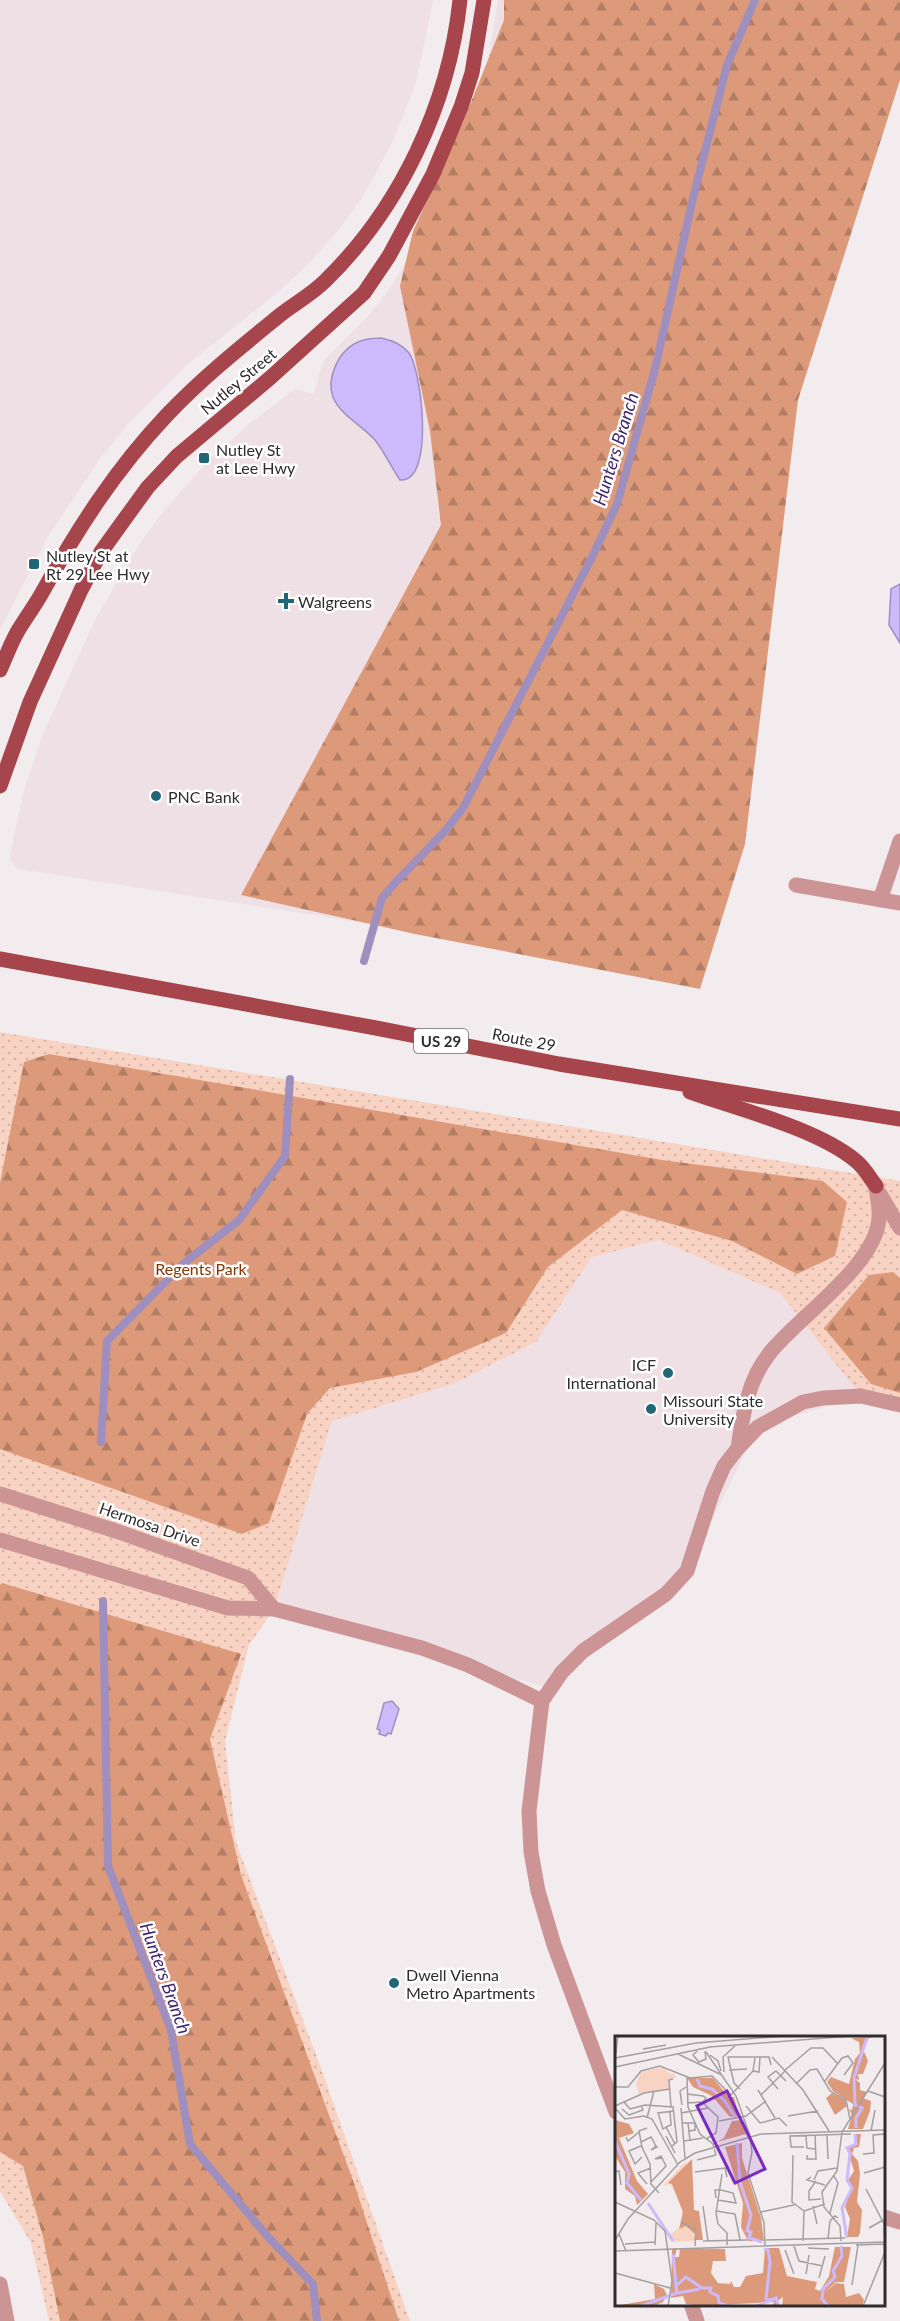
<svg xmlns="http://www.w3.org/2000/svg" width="900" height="2321" font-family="Lato,sans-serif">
<defs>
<pattern id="green-dots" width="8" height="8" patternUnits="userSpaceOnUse" patternTransform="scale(1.5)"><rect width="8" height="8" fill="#f8d3c3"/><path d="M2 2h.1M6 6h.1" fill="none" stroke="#d5b5a8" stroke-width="1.8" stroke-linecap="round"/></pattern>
<pattern id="forest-firs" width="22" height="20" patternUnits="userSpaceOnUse" patternTransform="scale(1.5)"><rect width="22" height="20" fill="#dd9a7b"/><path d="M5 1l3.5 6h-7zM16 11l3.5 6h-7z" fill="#b47e65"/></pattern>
</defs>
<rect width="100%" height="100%" fill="#f2ecee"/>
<g fill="#efe0e6">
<polygon points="0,0 433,0 416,83 393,141 362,198 336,233 307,265 279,291 188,364 129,423 99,460 46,540 0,630"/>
<polygon points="498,0 718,0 384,926 18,869 9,859 24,790 43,734 96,618 135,551 158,518 188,483 215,454 253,421 295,389 314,394 323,361 369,315 388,291 411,254 487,65"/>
<polygon points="659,1240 780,1293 861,1396 758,1427 687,1571 549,1688 274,1609 332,1421 453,1384 536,1342 592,1257"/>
</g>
<polygon fill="url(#green-dots)" points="0,1032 900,1181 900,1407 861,1396 780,1293 659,1240 592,1257 536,1342 453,1384 332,1421 274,1609 249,1645 225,1741 236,1842 321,2068 410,2321 49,2321 31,2243 0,2191"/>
<g fill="url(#forest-firs)">
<polygon points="504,0 900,0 900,80 798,400 745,844 700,989 415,934 241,895 441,525 430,431 400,286 413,231 463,122 504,20"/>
<polygon points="49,1054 662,1160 823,1181 847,1202 835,1256 797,1274 732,1241 622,1210 548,1267 506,1333 416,1372 330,1388 307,1414 269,1523 242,1534 0,1449 0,1183 24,1062"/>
<polygon points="893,1272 900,1278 900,1393 871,1384 824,1328 869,1275"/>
<polygon points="2,1583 241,1654 210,1739 241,1875 355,2186 399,2321 60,2321 43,2237 23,2166 0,2152 0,1585"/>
</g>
<g fill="#cdbafc" stroke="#9e8fbe" stroke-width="1.5">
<path d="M381,338C391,340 402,344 409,353C422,371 435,483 400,480C391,467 385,453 375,440C363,426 340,415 333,397C326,379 338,353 354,344C362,339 371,338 381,338Z"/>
<polygon points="900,584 900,643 889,625 891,589"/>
<polygon points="392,1701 399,1709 391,1734 388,1733 386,1736 379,1734 380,1730 377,1729 384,1703"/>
</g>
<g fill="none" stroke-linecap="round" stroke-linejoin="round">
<g stroke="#9e8fbe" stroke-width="8">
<polyline points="364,961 382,898 393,885 445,831 463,808 592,557 617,504 655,369 693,198 727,65 755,0"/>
<polyline points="101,1442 107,1341 183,1264 239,1220 285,1156 290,1079"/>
<polyline points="103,1601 108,1866 171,2030 190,2144 268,2237 313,2284 317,2321"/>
</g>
<g stroke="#cd9495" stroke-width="15">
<polyline points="796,885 900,903"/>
<polyline points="880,900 900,841"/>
<polyline points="880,1194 900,1228"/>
<path d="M738,1448C743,1415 747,1382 769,1354C798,1317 876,1266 879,1218C880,1208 877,1197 876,1186"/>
<polyline points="0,1494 119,1532 248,1578 274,1609"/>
<polyline points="0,1540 228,1608 274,1609 422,1648 468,1665 542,1701"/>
<polyline points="616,2112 554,1945 538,1891 531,1852 529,1811 542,1701 562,1672 583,1651 666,1594 687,1571 713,1491 724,1466 738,1448 758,1427 803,1402 823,1398 861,1396 900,1405"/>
<polyline points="884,2217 900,2222"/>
<polyline points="0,2284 7,2321"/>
<polyline points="691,2304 697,2321"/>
</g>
<g stroke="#a7454c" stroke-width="15">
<path d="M0,670C6,657 11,642 19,629C27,616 36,604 43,591C78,528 116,469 166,416C199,381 237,350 274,320C290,306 310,296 325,281C400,208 449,104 460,0"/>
<polyline points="0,786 30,702 81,590 101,552 124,520 148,487 177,456 270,378 364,293 389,256 433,174 461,107 472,73 484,0"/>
<polyline points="0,959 376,1028 559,1064 900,1119"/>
<path d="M690,1092C738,1109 818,1129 856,1161C864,1167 870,1178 876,1186"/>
</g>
</g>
<g fill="#206676" stroke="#fff" stroke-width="2">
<rect x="198" y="452" width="12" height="12" rx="3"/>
<rect x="28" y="558" width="12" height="12" rx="3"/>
<path d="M283 592h6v6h6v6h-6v6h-6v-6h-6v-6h6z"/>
<circle cx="156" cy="796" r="6"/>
<circle cx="668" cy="1373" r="6"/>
<circle cx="651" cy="1409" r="6"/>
<circle cx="394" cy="1983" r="6"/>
</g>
<g text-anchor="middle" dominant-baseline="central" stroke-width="5" stroke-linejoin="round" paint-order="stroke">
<rect fill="#fff" stroke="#6d6b6c" stroke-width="1.5" x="414" y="1029" width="54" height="24" rx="4.5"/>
<g font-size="15" font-weight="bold" fill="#2f2c2d">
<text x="441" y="1041">US 29</text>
</g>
<g font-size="16" fill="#2f2c2d" stroke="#fff">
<text transform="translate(238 381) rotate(-40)">Nutley Street</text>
<text transform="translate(524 1039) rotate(11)">Route 29</text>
<text transform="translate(150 1524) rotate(19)">Hermosa Drive</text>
</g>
<g font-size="16" fill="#2f2c2d" stroke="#fff" text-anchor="start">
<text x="216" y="449">Nutley St<tspan x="216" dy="18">at Lee Hwy</tspan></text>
<text x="46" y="555">Nutley St at<tspan x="46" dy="18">Rt 29 Lee Hwy</tspan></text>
<text x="298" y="601">Walgreens</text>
<text x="168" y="796">PNC Bank</text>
<text x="656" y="1364" text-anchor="end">ICF<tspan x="656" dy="18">International</tspan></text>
<text x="663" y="1400">Missouri State<tspan x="663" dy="18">University</tspan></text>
<text x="406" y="1974">Dwell Vienna<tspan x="406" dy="18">Metro Apartments</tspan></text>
</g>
<g font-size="16" fill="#853602" stroke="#fff">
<text x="201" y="1268">Regents Park</text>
</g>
<g font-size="18" font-style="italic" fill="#422570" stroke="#fff">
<text transform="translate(615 449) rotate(-73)">Hunters Branch</text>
<text transform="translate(166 1978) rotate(70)">Hunters Branch</text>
</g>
</g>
<g transform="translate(615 2036)">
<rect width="270" height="270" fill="#f2ecee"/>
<path d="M48,31L55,38L60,37V42L54,43L55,53L24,58L21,47L26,36ZM71,125L76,167L80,168L77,169L88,204L57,206L54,199L67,190V173L56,148L48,150Z" fill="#f8d3c3"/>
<path d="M259,1L254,2L248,13L253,25L248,38H243L244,44L240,43L245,47V54L252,56L248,62L256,65L255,75L248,93H233L237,79L234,73L237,74L238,68L218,55L212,46L216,41L234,48L240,23L245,17L244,6L236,2ZM72,42H98L114,61H119L124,80L115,81L97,60L78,51ZM217,57L230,64L232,70L220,79L211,62ZM0,84L14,88L19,97L4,102L22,145L33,158L22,169L20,160L10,153V136L0,120ZM127,84L131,98L102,106L109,102L117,85ZM239,98H246L244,111L239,112L237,118L243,125L245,138L242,166L247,174L245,197L243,201H232L235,183L230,171L237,150L232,146L239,135L232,112L240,109ZM127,107V122L146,182L149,205H133L126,191L128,167L110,111ZM77,123L79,174L84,175L88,204H79L81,199L71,190L64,193L68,176L57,148L53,147ZM220,211H236L229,246H221L209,257L221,247L229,248L231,261L244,257L249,264L247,270H167L168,261L163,265L164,270H156L160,266L87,270L71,268L68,260L56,262L57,213L62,212L60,221H64L65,212L110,213L111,225H98L96,237L103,247L115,248L116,245L119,251H125L131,240L148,237L150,212H164L172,240L202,246L200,253L205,255L214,240ZM39,248L49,253L52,259L48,266L39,270H0L40,263Z" fill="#dd9a7b"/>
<path fill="none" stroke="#cdbafc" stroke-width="3" d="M82,43L85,50L97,53L109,64L120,81M241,92V82L247,72L240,69L239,42L252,1M0,105L14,138L12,147L26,164M122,107L125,146L136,179L132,195L136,196L134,202L147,206M33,167L58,205M232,202L227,172L237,152L232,144L235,117L232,112L241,108L240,98M149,213L153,214L155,226L151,263L158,265M58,218L61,250M63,257L85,253M26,270L62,257L61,250L71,241L87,252H96L95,256L103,260L104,267L114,270M142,270L161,262L164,270M213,270L207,263L208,253L220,241L218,235L227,220L226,210"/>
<path fill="none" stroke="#a49fa1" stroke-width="1.5" d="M28,13L51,9M84,13L78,19L84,26L91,23L90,15M91,16L121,60L135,100L137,116L133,137L149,187L150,209M63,18L107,39M95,19L103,25L106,35M157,21L188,54L214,95M0,22L3,0M0,22L81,7L169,0M0,31L95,11L236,0M114,34L132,33M170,34L196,12H208L223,28M138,35L144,36L145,21M109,36L108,21L120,10M72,41L73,71L85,98L98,108L101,119M210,45L227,22L233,20L238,27L229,39M182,47L195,34L202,33L215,55L231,64L235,83M0,51H13L26,35L45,30L75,42L97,40L116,59L138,35L140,22M125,53L119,47L113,21H154L156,29M163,53L153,41L161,35L171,45M143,54L160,82M253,55L270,61M72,58L88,60L91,62L88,66M146,59L170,35M9,66L15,73L30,69L58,71L62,106L57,110M72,67L87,66L103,81L101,97L91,103M67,69L65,55L71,51M0,70L29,57L55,53M131,70L145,87M56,71L54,44L58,43M0,72L10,83L29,80L37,83L63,129M66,72L70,122M7,73L14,79L28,74L26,70M66,77L93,72M173,80L203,75M32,82L39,55M104,85L131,80L151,65M67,87H80V94L74,95M73,87L75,105M145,87L164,82L172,90M51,91L48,93L43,77L59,75M51,91L56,89L55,75M51,91L60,108M32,92L24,95L27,111L35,128L36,148L44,157M256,95L260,74M212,99L213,123M51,100L60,117M191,100L192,112L200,113M11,101L13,105L24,96M69,105L88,102M26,106L36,101L41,110L42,111L36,114L41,110M26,110L14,115L20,128L27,121M189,111H176L175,100L236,98M248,118L259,117L258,99L270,98M178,119L177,166L189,175M192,119V123H201L200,99M82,124L101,119M0,136L4,135L6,149M80,136L110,132L112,141M249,137L270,131M107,138L101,177L103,188L112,197V209M196,141L192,144L210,149M199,144L203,135L222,132M201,145L194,155V164L206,163M36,146L51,130L46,120L40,123L47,122M32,148L23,137L36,132M101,162L100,154H106L118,157L121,167L103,164M0,166L39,184L50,195L57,245L53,270M88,170L93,205M198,170L202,188M101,175L120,178M189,175L210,168M146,176L179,169M215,177L223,147L219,140M120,178L125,204M66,186L81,194L80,210M254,192L270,183M4,198L11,215M213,203L215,185L220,180L223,182M0,204L13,183L65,126L80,117L146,98L270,94M151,204L230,202M88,205L132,204M188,205L189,175M226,205L225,190L209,171L207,156L222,135L227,96L270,27M10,208L40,206M40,209L41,187M241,209L270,208M179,210L184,225L208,230M193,212L214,213M170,214L179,238M0,215L270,206M0,237L55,252M191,238L194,219M204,242L210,220M237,249L243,209M248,270L270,216L269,188L251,153"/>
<path fill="#7b2cbf" fill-opacity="0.15" stroke="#7b2cbf" stroke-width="3" d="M112,55L150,133L120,147L82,70Z"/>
<rect width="270" height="270" fill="none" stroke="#2f2c2d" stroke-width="3"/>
</g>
</svg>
